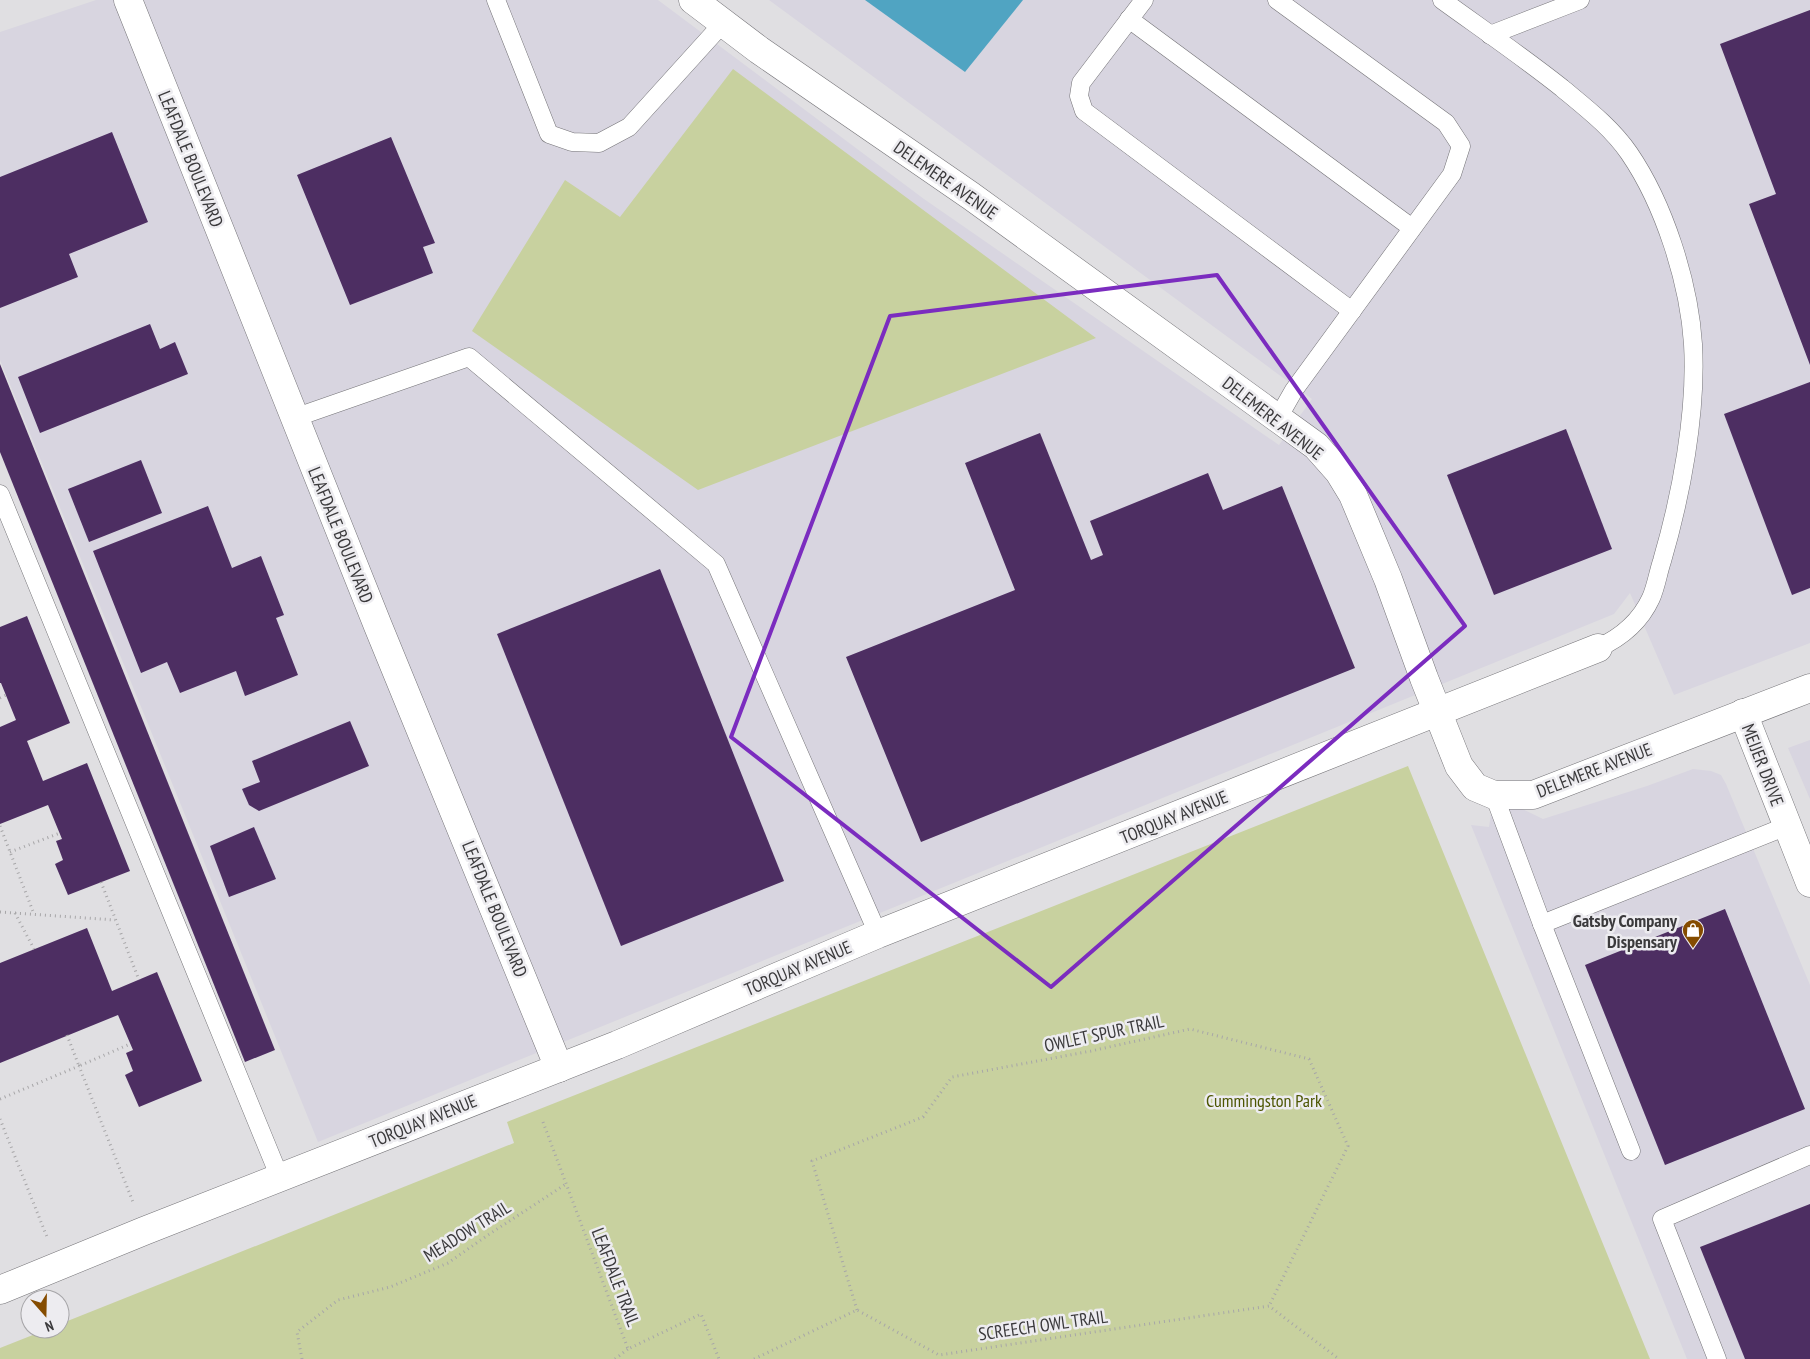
<svg xmlns="http://www.w3.org/2000/svg" width="1810" height="1359" font-family="'PT Sans Narrow',sans-serif">
<rect width="100%" height="100%" fill="#e0dfe2"/>
<g fill="#d8d5e0">
<polygon points="96,0 658,0 924,199 1279,445 1312,399 769,0 1810,0 1810,643 1674,695 1630,593 1614,614 318,1142 0,360 0,32"/>
<polygon points="1810,740 1810,799 1788,748"/>
<polygon points="1693,769 1711,771 1721,775 1726,784 1810,985 1810,1359 1687,1359 1471,825 1489,827 1494,795 1543,819 1647,786"/>
</g>
<g fill="#c8d19f">
<polygon points="733,69 1096,338 698,490 472,331 565,180 620,217"/>
<polygon points="1408,766 1650,1359 0,1359 0,1348 48,1329 60,1329 60,1324 514,1143 507,1122"/>
</g>
<polygon fill="#50a4c2" points="865,0 1023,0 965,72"/>
<g fill="#4d2e62">
<polygon points="1810,10 1810,365 1749,204 1776,194 1720,44"/>
<polygon points="112,132 148,222 69,254 78,277 0,308 0,177"/>
<polygon points="391,137 435,243 423,247 433,273 350,305 297,175"/>
<polygon points="150,324 160,349 175,342 188,374 40,433 18,377"/>
<polygon points="0,364 275,1050 245,1062 0,452"/>
<polygon points="1810,382 1810,588 1792,595 1724,414"/>
<polygon points="1566,429 1612,549 1494,595 1447,475"/>
<polygon points="1040,433 1091,560 1103,555 1090,521 1208,473 1223,510 1282,486 1355,668 921,842 846,657 1015,590 965,463"/>
<polygon points="141,460 162,513 89,542 68,489"/>
<polygon points="208,506 232,568 261,556 284,615 276,618 298,675 245,696 236,671 180,693 167,662 141,673 93,551"/>
<polygon points="660,569 784,881 621,946 497,634"/>
<polygon points="27,616 70,723 27,741 43,781 87,763 130,871 68,895 55,864 63,860 56,841 62,839 48,805 0,824 0,727 16,720 1,683 0,683 0,627"/>
<polygon points="350,721 369,766 259,811 249,805 242,789 260,782 252,761"/>
<polygon points="254,827 276,879 229,897 210,846"/>
<polygon points="1725,909 1805,1109 1665,1165 1585,965"/>
<polygon points="87,928 112,991 157,972 202,1081 139,1107 125,1075 133,1071 126,1053 133,1050 118,1015 0,1063 0,963"/>
<polygon points="1810,1204 1810,1359 1745,1359 1700,1247"/>
</g>
<g fill="none" stroke-linecap="round" stroke-linejoin="round">
<g stroke="#757478" stroke-width="19">
<g id="lane">
<polyline points="496,0 549,134 572,142 599,143 629,127 724,22"/>
<polyline points="1144,0 1081,83 1079,96 1084,111 1352,311"/>
<polyline points="1277,0 1446,123 1461,146 1452,174 1294,390 1278,418"/>
<path d="M1442,0C1482,29 1523,57 1562,88C1586,108 1611,127 1629,153C1664,204 1689,282 1693,344C1697,413 1681,496 1662,561C1658,573 1656,587 1651,598C1640,622 1620,638 1598,648"/>
<polyline points="1129,19 1412,228"/>
<polyline points="1490,35 1580,0"/>
<polyline points="294,418 469,357 716,564 878,934"/>
<polyline points="0,494 280,1178"/>
<polyline points="1494,795 1542,924"/>
<polyline points="1631,1151 1542,924 1787,826"/>
<polyline points="1717,1359 1662,1219 1810,1155"/>
</g>
</g>
<g stroke="#757478" stroke-width="29">
<g id="street">
<polyline points="128,0 378,626 559,1068"/>
<polyline points="693,0 759,50 971,196 1316,446 1339,472 1353,495 1388,579 1424,678 1459,766 1475,787 1494,795 1533,795 1810,688"/>
<polyline points="1743,713 1810,883"/>
<polyline points="0,1290 144,1231 617,1045 878,934 1598,648"/>
</g>
</g>
<g stroke="#a7a6a8" stroke-width="3" stroke-dasharray="1 4" stroke-linecap="butt">
<polyline points="0,698 6,695"/>
<polyline points="0,826 34,914"/>
<polyline points="10,852 60,833"/>
<polyline points="101,882 139,980"/>
<polyline points="0,912 115,920"/>
<polyline points="15,913 34,949"/>
<polyline points="67,1035 79,1066 130,1044"/>
<polyline points="0,1099 79,1066 133,1202"/>
<polyline points="0,1119 47,1237"/>
<polyline points="543,1122 628,1349 701,1314 719,1359"/>
<polyline points="857,1310 812,1161 923,1117 952,1077 1091,1051 1190,1029 1309,1059 1348,1146 1269,1306"/>
<polyline points="302,1359 297,1332 338,1300 390,1287 448,1263 488,1235 566,1184"/>
<polyline points="615,1359 628,1349"/>
<polyline points="754,1359 857,1310 939,1355 1269,1306 1339,1359"/>
</g>
<use href="#lane" stroke="#fff" stroke-width="18"/>
<use href="#street" stroke="#fff" stroke-width="28"/>
</g>
<path fill="none" stroke="#7b2cbf" stroke-width="4" stroke-linejoin="round" d="M1217,275L1465,626L1051,987L731,737L890,316Z"/>
<defs>
<g id="shop-pin" transform="scale(1.125)"><path d="M0 17L-7.5 6A9.5 9.5 0 1 1 7.5 6Z" fill="#854c00" stroke="#edecf0"/><path d="M-5-2.5h2.3a2.7 3.5 0 0 1 5.4 0H5L5.5 6h-11ZM-1.5-2.5h3a1.5 2.3 0 0 0-3 0Z" fill="#fff"/></g>
</defs>
<g fill-rule="evenodd">
<use href="#shop-pin" x="1693" y="930"/>
</g>
<g text-anchor="middle" dominant-baseline="central" stroke-width="5" stroke-linejoin="round" paint-order="stroke">
<g font-size="18" fill="#3b3a3c" stroke="#edecf0">
<text transform="translate(191 159) rotate(68)">LEAFDALE BOULEVARD</text>
<text transform="translate(946 180) rotate(35)">DELEMERE AVENUE</text>
<text transform="translate(1273 418) rotate(38)">DELEMERE AVENUE</text>
<text transform="translate(341 535) rotate(68)">LEAFDALE BOULEVARD</text>
<text transform="translate(1763 765) rotate(69)">MEIJER DRIVE</text>
<text transform="translate(1594 770) rotate(-21)">DELEMERE AVENUE</text>
<text transform="translate(1174 817) rotate(-22)">TORQUAY AVENUE</text>
<text transform="translate(495 909) rotate(68)">LEAFDALE BOULEVARD</text>
<text transform="translate(798 968) rotate(-23)">TORQUAY AVENUE</text>
<text transform="translate(1104 1033) rotate(-12)">OWLET SPUR TRAIL</text>
<text transform="translate(423 1121) rotate(-22)">TORQUAY AVENUE</text>
<text transform="translate(467 1231) rotate(-32)">MEADOW TRAIL</text>
<text transform="translate(616 1277) rotate(69)">LEAFDALE TRAIL</text>
<text transform="translate(1043 1325) rotate(-8)">SCREECH OWL TRAIL</text>
</g>
<g font-size="18" font-weight="bold" fill="#3b3a3c" stroke="#edecf0" text-anchor="end">
<text x="1677" y="920">Gatsby Company<tspan x="1677" dy="21">Dispensary</tspan></text>
</g>
<g font-size="18" fill="#4d5602" stroke="#edecf0">
<text x="1264" y="1100">Cummingston Park</text>
</g>
</g>
<g transform="translate(45 1314) rotate(160)"><circle r="24" fill="#edecf0" stroke="#a6a5a8"/>
<path d="M0-4L9 19L0 12L-9 19Z" fill="#854c00"/>
<text y="-8" font-size="14" font-weight="bold" text-anchor="middle" fill="#3b3a3c">N</text>
</g>
</svg>
